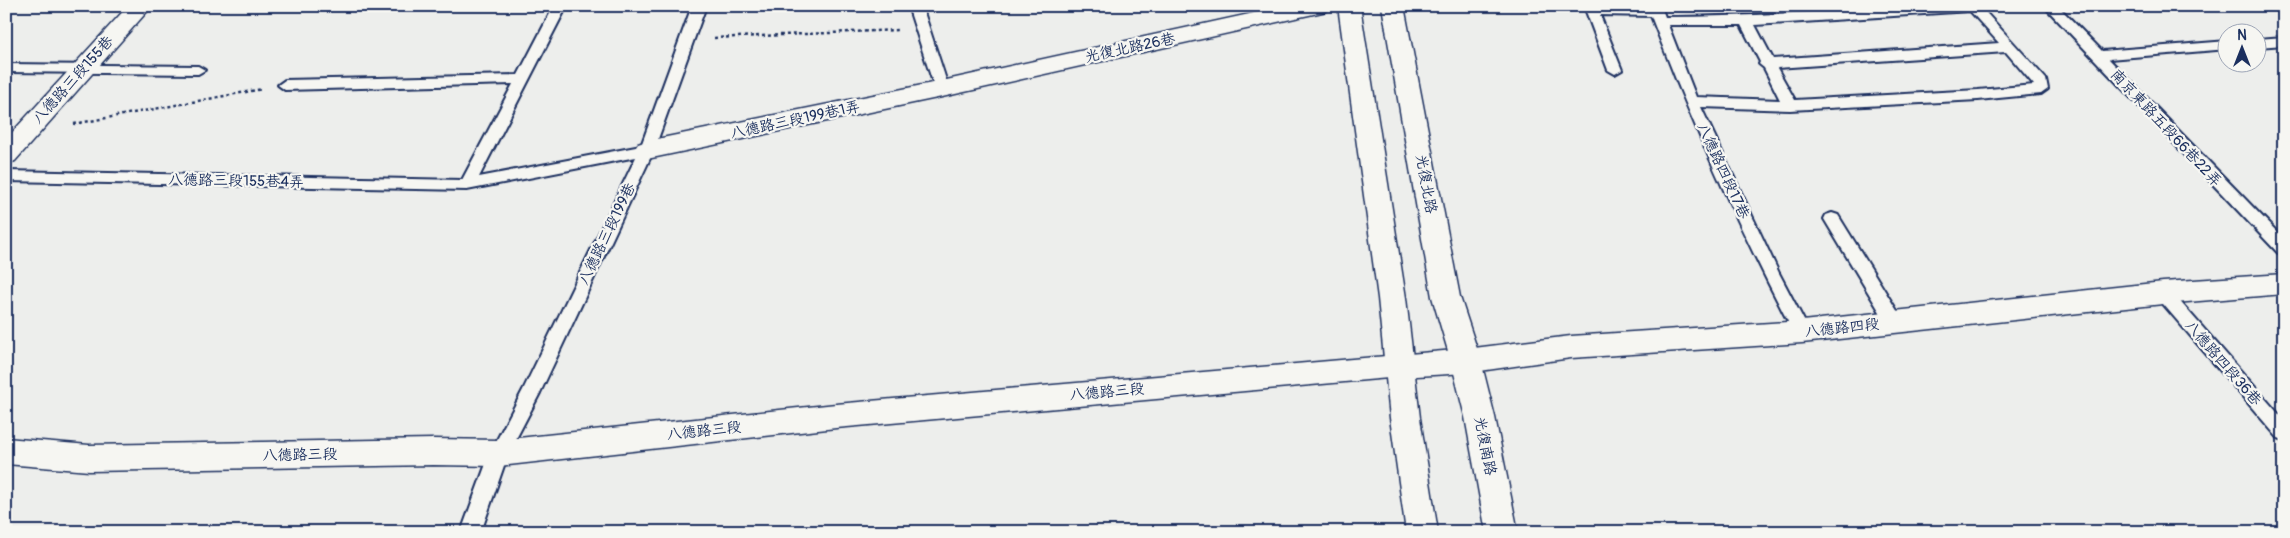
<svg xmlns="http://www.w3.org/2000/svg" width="2290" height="538" font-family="Pangolin,'LXGW WenKai TC',sans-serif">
<rect width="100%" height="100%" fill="#edeeec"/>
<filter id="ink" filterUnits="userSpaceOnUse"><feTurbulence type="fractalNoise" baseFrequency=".02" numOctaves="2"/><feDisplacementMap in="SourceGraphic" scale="10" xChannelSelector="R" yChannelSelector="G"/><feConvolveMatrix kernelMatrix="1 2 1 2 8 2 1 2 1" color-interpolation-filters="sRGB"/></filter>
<g filter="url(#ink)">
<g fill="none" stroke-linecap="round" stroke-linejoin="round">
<g stroke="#1b2f5e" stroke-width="4">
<g id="service">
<polygon points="554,6 567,6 479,177 641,146 692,6 706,6 654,150 540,393 508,454 481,532 461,532 490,453 523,390 636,157 467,190 6,181 6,171 462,180 513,84 285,90 278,85 285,80 518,75"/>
<polygon points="908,6 922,6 949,89 947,92 942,94 935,89"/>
<path d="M1584,6H1661L1665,17C1770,17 1875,6 1980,6L2046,79L2048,89L2041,94L1978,100L1790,110L1701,107L1779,273L1810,332L1808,337L1802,339L1796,337C1741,233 1693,126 1651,16L1600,15L1622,70L1615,74L1608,70ZM1970,11L1999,43L1773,59L1755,25ZM1668,25H1741L1760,62L1759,64L1764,68L1780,100L1696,97ZM2006,52L2034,85L1978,90L1795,100L1777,68Z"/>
<polygon points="2044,6 2058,6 2102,51 2228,41 2228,49 2109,59 2284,239 2284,255 2278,253"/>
<polygon points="2284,37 2284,45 2258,47 2258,39"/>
<polygon points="6,64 198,66 205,70 198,74 6,72"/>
<polygon points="1832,213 1838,215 1901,317 1903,322 1901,327 1895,329 1889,327 1824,219 1826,215"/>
<polygon points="2163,287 2169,289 2284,420 2284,440 2278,438 2157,297 2155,293 2157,289"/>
</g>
</g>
<g stroke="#1b2f5e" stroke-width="3">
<g id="minor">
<polygon points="128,6 152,6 15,161 6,164 6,139"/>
<polygon points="1286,6 1329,6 1326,11 1318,13 942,97 647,159 638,156 634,150 638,144 647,141 942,81"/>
</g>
</g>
<g stroke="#1b2f5e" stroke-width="3">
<polygon id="tertiary" points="2284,274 2284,294 2163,304 1802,343 1571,358 1466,373 1400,377 836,428 499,466 433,465 89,471 6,464 6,438 89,445 433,439 499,440 836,404 1466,349 1571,336 1802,321 2163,282"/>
</g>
<g stroke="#1b2f5e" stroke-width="3">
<g id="secondary">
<polygon points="1338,6 1360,6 1406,298 1420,418 1438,532 1406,532 1390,418 1378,298"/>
<polygon points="1382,6 1404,6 1460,297 1481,361 1495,417 1518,532 1486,532 1465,417 1451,361 1432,297"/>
</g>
</g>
<g stroke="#1b2f5e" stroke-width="2.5" stroke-dasharray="3 3" stroke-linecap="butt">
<polyline points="714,38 897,30"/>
<polyline points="74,124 262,89"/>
</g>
<use href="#service" fill="#f6f6f2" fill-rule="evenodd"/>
<use href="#minor" fill="#f6f6f2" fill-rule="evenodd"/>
<use href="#tertiary" fill="#f6f6f2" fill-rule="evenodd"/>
<use href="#secondary" fill="#f6f6f2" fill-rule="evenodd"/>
</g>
</g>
<g text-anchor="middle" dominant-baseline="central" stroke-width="4.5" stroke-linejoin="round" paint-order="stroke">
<g font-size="15" fill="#1b2f5e" stroke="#f6f6f2">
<text transform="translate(1130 48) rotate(-12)">光復北路26巷</text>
<text transform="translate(73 80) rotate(-48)">八德路三段155巷</text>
<text transform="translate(795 120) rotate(-12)">八德路三段199巷1弄</text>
<text transform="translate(2166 128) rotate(47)">南京東路五段66巷22弄</text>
<text transform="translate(1723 171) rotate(65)">八德路四段17巷</text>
<text transform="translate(236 181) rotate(1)">八德路三段155巷4弄</text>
<text transform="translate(1426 184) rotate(80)">光復北路</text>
<text transform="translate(607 234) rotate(-64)">八德路三段199巷</text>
<text transform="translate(1842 328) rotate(-6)">八德路四段</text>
<text transform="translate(2223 363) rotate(49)">八德路四段36巷</text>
<text transform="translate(1107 392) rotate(-5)">八德路三段</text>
<text transform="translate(704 431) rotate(-6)">八德路三段</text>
<text transform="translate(1485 446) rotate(79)">光復南路</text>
<text transform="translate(300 455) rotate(-1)">八德路三段</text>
</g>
</g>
<rect width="2290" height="538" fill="none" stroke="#f6f6f2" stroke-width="25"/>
<rect x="12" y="12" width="2265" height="513" fill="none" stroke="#1b2f5e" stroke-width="2" filter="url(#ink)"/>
<g transform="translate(2242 48)"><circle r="24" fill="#f6f6f2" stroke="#9ea6b7"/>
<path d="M0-4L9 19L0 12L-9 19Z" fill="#1b2f5e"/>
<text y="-8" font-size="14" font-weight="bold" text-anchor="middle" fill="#1b2f5e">N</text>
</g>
</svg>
